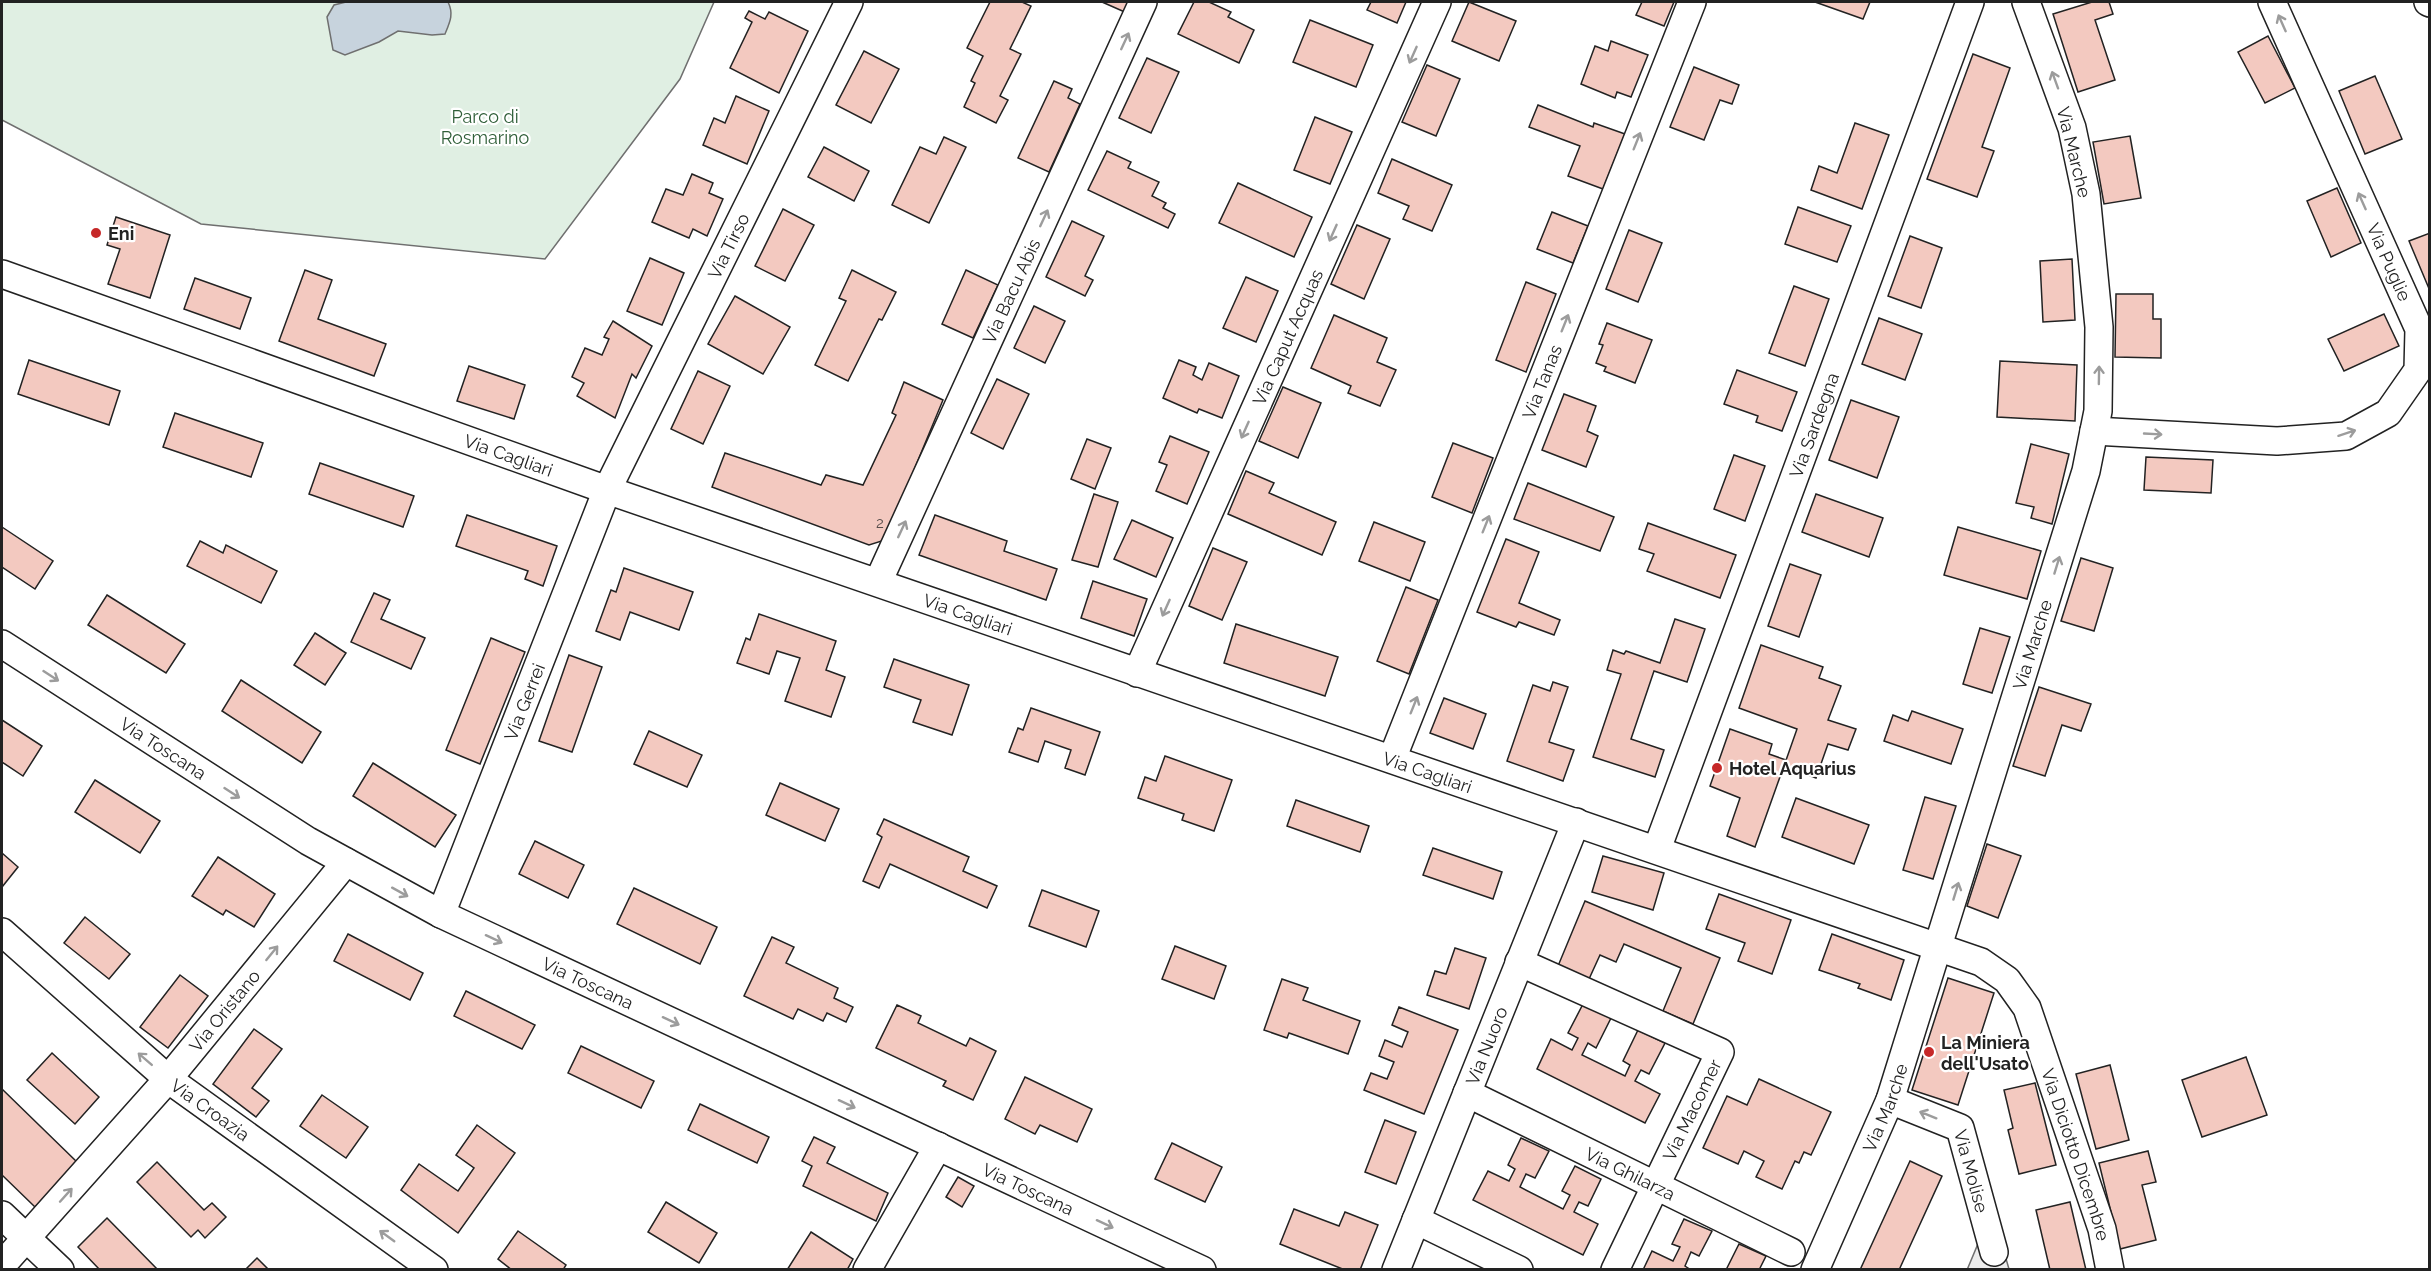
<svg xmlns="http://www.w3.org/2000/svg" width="2431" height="1271" font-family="Raleway,sans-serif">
<rect width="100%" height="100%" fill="#fff"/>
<polygon fill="#e0efe3" stroke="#6f6f6f" stroke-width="1.5" points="2,2 714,2 680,79 545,259 201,224 2,120"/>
<polygon fill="#ededed" stroke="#6f6f6f" stroke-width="1.5" points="1980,1239 2002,1245 2009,1269 1967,1270"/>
<path fill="#c7d3dd" stroke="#6f6f6f" stroke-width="1.5" d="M346,2H448C454,14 450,22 445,34L432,35L398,31L379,42L345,55L333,50L327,17L334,5Z"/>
<g fill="#f3c9c0" stroke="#222" stroke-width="1.5">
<polygon points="990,2 1022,2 1031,6 1010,49 1021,54 1000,96 1008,100 996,123 964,107 975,83 971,81 983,56 967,48"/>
<polygon points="1102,2 1133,2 1127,13"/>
<polygon points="1194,2 1209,2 1231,12 1228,17 1254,30 1239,63 1178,34"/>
<polygon points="1371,2 1406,2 1397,23 1367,10"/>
<polygon points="1469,2 1516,21 1499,61 1452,41"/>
<polygon points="1642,2 1674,2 1664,26 1636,15"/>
<polygon points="1815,2 1870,2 1863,19"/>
<polygon points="2092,2 2109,2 2113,14 2095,20 2115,80 2078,92 2053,14"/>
<polygon points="749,11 765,19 769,12 808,31 779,93 730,68 752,22 745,18"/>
<polygon points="1310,20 1373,45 1356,87 1293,62"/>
<polygon points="2268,36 2295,88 2265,103 2238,52"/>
<polygon points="1611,41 1648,55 1631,97 1617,92 1615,98 1581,84 1595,46 1608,51"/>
<polygon points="864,51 899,69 871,123 836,105"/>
<polygon points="1973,54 2010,68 1982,147 1994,151 1977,197 1927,179"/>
<polygon points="1147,58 1179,72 1151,133 1119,118"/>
<polygon points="1427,65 1460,79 1436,136 1402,122"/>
<polygon points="1694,67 1739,85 1732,104 1720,100 1704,140 1670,127"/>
<polygon points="2375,76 2402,139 2365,154 2339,91"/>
<polygon points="1054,81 1072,89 1068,98 1080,104 1049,172 1018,158"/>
<polygon points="736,96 769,111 747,164 703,145 714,118 725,123"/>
<polygon points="1538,105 1593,127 1594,123 1625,134 1603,189 1568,176 1580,146 1529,127"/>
<polygon points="1315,117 1352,132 1330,184 1294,170"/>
<polygon points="1855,123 1889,135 1862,209 1811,190 1819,166 1837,173"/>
<polygon points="2130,136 2141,198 2104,204 2093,142"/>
<polygon points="944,137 966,147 929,223 892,205 920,147 936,154"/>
<polygon points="824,147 869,171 854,201 808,177"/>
<polygon points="1107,151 1131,162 1128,168 1159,182 1152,196 1166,203 1163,208 1175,214 1168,228 1088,190"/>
<polygon points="1392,159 1452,185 1432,231 1403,219 1409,206 1378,193"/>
<polygon points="692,174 713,183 709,193 723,199 707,236 693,229 689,238 652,222 666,189 683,195"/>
<polygon points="1238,183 1312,217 1294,257 1219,223"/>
<polygon points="2337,188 2361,243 2331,257 2307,201"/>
<polygon points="1798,207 1851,226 1837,262 1785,244"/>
<polygon points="783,209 814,225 785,281 755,266"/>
<polygon points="1552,212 1588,226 1573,263 1537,249"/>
<polygon points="116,217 170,235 150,298 108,284 120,249 107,245"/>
<polygon points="1072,221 1104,236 1085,276 1093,280 1085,296 1046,277"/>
<polygon points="1357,225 1390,239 1364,299 1331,284"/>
<polygon points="1629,230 1662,243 1638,302 1606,289"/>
<polygon points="2430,233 2430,291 2409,241"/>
<polygon points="1910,236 1942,248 1921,308 1888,296"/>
<polygon points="650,258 684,273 662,325 627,311"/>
<polygon points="2072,259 2075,320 2043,322 2040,261"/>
<polygon points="305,270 332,280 318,319 386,344 374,376 279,341"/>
<polygon points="852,270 896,292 882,320 879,319 848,381 815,365 846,301 839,298"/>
<polygon points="966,270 998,285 973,338 942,324"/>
<polygon points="1246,277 1278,291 1256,342 1223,328"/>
<polygon points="195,278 251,298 240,329 184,309"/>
<polygon points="1526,282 1556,294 1526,372 1496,360"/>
<polygon points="1794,286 1829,299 1805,366 1769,353"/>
<polygon points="2116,294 2153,294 2153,319 2161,319 2161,358 2115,357"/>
<polygon points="735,296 790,327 763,374 708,344"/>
<polygon points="1034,306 1065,321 1045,363 1014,348"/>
<polygon points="2384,314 2399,346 2344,371 2328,339"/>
<polygon points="1334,315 1387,338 1377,362 1396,370 1380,406 1348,393 1351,386 1311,368"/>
<polygon points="1879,318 1922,334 1905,380 1862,364"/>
<polygon points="613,321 652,346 636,378 632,374 615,418 577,396 584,383 572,377 585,348 602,355 609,339 604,337"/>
<polygon points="1607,323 1652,340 1635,383 1604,371 1606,367 1596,363 1603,345 1599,344"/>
<polygon points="29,360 120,391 109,425 18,394"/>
<polygon points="1179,360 1196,367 1193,375 1202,380 1209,363 1239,376 1222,418 1199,409 1197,413 1163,398"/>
<polygon points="2000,361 2077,365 2075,421 1997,417"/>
<polygon points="469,366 525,385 514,419 457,401"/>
<polygon points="1737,370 1797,392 1782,431 1756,422 1758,416 1724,404"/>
<polygon points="698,371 730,386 703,444 671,429"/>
<polygon points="997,379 1029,394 1003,449 971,433"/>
<polygon points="904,382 943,400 885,540 869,545 712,487 725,453 821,485 826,475 863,485 896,415 892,413"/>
<polygon points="1283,387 1321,403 1298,458 1259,441"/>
<polygon points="1564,394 1596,406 1587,431 1598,436 1586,467 1542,450"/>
<polygon points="1851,400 1899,417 1877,478 1829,460"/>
<polygon points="175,413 263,443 251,477 163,447"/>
<polygon points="1170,436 1209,452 1187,504 1156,491 1167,465 1159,462"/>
<polygon points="1087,439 1111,448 1095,489 1071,479"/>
<polygon points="1453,443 1493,458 1472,513 1432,497"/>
<polygon points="2031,444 2069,454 2052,524 2031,518 2034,507 2016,503"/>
<polygon points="1734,455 1765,466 1745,521 1714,509"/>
<polygon points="2146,457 2213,460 2211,493 2144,490"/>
<polygon points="320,463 414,496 403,527 309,494"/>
<polygon points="1246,471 1274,483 1269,493 1336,522 1322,555 1228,514"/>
<polygon points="1528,483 1614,517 1600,551 1514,519"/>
<polygon points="1094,494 1118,502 1098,567 1072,560"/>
<polygon points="1816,494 1883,518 1869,557 1802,532"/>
<polygon points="467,515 557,546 543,586 525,579 528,571 456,546"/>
<polygon points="935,515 1007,541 1004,551 1057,569 1046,600 919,555"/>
<polygon points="1132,520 1173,538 1156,577 1114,559"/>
<polygon points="1374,522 1425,542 1410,581 1359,561"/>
<polygon points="1648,523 1736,555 1720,598 1647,571 1654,554 1639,549"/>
<polygon points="2,527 53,561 35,589 2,567"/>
<polygon points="1958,527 2041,551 2027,599 1944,575"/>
<polygon points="1506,539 1539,552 1519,603 1560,620 1554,635 1519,622 1516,627 1477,612"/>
<polygon points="200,541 223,553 226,545 277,571 261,603 187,566"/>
<polygon points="1213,548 1247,562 1222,620 1189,606"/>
<polygon points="2081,558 2113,568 2094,631 2061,621"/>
<polygon points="1790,564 1821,575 1799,637 1768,626"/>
<polygon points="624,568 693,592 679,630 630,612 620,640 596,631 611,590 616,592"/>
<polygon points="1093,581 1147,599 1134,636 1081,618"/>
<polygon points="1406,587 1438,600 1409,674 1377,661"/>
<polygon points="374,593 390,600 381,619 425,638 411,669 351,642"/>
<polygon points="107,595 185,644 166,673 88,625"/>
<polygon points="759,614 836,641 826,670 845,677 831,717 785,701 800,658 777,651 769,674 737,663 746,638 750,640"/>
<polygon points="1675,619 1705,629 1687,682 1654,671 1631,739 1664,750 1655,777 1593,757 1621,674 1607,670 1613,650 1624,654 1626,651 1660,663"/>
<polygon points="1236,624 1338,657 1325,696 1224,663"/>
<polygon points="1980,628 2010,637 1992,693 1963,684"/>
<polygon points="315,633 346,653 325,685 294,665"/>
<polygon points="491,638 525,652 480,764 446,750"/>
<polygon points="1761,645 1823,667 1819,678 1841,686 1828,720 1856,729 1848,750 1828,744 1816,778 1784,766 1797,729 1739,708"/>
<polygon points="569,655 602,667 572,752 539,741"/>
<polygon points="894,659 969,685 952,735 913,722 921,700 884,687"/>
<polygon points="241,680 321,732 302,763 222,711"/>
<polygon points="1553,682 1568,687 1549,742 1574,750 1563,781 1507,761 1533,685 1550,691"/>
<polygon points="2039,687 2091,704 2081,731 2062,725 2045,776 2013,766"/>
<polygon points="1444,698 1486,714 1473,749 1430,733"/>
<polygon points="1031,708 1100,732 1085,775 1065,768 1071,750 1045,741 1038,762 1009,752 1018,728 1023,730"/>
<polygon points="1912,711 1963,729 1951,764 1884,741 1893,715 1908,721"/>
<polygon points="2,720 42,746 23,776 2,762"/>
<polygon points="1730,729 1772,744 1769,754 1786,760 1755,847 1727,836 1740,798 1710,786"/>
<polygon points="649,731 702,755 687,787 634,764"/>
<polygon points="1165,756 1232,780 1214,831 1182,820 1184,814 1138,798 1145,777 1156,781"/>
<polygon points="373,763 456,815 435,847 353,796"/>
<polygon points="95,780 160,821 140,853 75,812"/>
<polygon points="780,783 839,809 825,841 766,815"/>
<polygon points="1925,797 1956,806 1933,879 1903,870"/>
<polygon points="1796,798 1869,825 1854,864 1782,837"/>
<polygon points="1296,800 1369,826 1360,852 1287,826"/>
<polygon points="884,819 969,857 963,871 997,886 987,908 890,864 879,888 863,881 882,837 877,834"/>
<polygon points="535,841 584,865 568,898 519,874"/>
<polygon points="1987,844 2021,856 1998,918 1967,906"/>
<polygon points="1433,848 1502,872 1493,899 1423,875"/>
<polygon points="2,853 18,867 2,887"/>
<polygon points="1603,856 1664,873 1653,910 1592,892"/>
<polygon points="218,857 275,894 254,927 226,910 223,915 192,896"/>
<polygon points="634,888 717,927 700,964 617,924"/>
<polygon points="1042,890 1099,911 1086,947 1029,926"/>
<polygon points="1719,894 1791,920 1772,974 1738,961 1745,943 1706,929"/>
<polygon points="1585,901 1720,958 1693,1024 1663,1011 1681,968 1624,944 1616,962 1600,955 1589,979 1558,966"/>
<polygon points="85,917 130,954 109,979 64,943"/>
<polygon points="348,934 423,973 410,1000 334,961"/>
<polygon points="1832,934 1904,960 1891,1000 1858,988 1860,984 1819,970"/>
<polygon points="772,937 794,947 786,963 838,988 834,998 853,1007 846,1022 827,1013 823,1021 798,1009 793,1019 744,996"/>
<polygon points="1175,946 1226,966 1214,999 1162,979"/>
<polygon points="1455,948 1486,958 1469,1009 1427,995 1435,971 1446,974"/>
<polygon points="180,975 208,996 168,1048 140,1027"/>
<polygon points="1948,978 1994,993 1958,1105 1912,1090"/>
<polygon points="1282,979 1308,988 1303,1000 1360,1021 1348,1054 1289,1033 1287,1038 1264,1030"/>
<polygon points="466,991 535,1025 522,1049 454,1016"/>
<polygon points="1583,1004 1611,1018 1596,1048 1588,1043 1582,1055 1625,1076 1630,1065 1623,1061 1638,1030 1665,1043 1649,1074 1641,1070 1635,1081 1660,1094 1645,1123 1537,1069 1551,1039 1572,1050 1578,1038 1568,1033"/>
<polygon points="897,1005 921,1016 918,1023 966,1046 970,1038 996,1051 973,1100 943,1086 946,1081 876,1048"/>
<polygon points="1399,1007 1458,1030 1424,1114 1364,1090 1371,1073 1387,1079 1394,1062 1379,1056 1385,1040 1402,1047 1408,1032 1392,1025"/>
<polygon points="254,1029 282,1049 252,1088 269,1101 256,1117 213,1084"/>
<polygon points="581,1046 654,1081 641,1108 568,1073"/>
<polygon points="52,1053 99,1097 75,1124 27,1080"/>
<polygon points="2246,1057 2267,1115 2202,1137 2182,1080"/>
<polygon points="2110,1065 2129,1140 2096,1149 2076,1074"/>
<polygon points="1025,1077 1092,1109 1077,1142 1040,1125 1035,1134 1005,1119"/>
<polygon points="1759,1079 1831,1112 1811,1155 1804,1152 1799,1163 1795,1161 1782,1189 1756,1177 1764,1161 1744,1151 1738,1164 1703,1148 1727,1096 1747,1105"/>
<polygon points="2035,1083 2056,1165 2019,1174 2008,1130 2013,1128 2004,1090"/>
<polygon points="2,1089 78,1163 35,1207 2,1175"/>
<polygon points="322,1095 368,1127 346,1158 300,1126"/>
<polygon points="700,1104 769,1137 757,1163 688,1130"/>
<polygon points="1385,1120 1416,1132 1396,1184 1365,1172"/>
<polygon points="477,1125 515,1153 458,1233 401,1190 419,1164 458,1191 474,1168 456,1155"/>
<polygon points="814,1137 835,1147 827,1163 888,1193 876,1221 803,1186 812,1166 802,1161"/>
<polygon points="1521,1138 1549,1151 1535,1178 1526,1174 1520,1187 1563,1209 1570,1195 1562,1191 1575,1166 1601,1179 1588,1206 1579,1202 1574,1212 1598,1224 1583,1255 1473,1200 1488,1171 1509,1181 1515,1169 1508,1165"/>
<polygon points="1172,1143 1222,1167 1205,1202 1155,1179"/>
<polygon points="2148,1151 2156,1182 2142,1185 2156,1240 2120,1249 2099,1163"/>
<polygon points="1910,1161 1942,1176 1899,1270 1860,1270"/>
<polygon points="157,1162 204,1210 212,1203 226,1217 205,1238 198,1230 191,1237 137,1182"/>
<polygon points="958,1177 974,1186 962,1207 946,1197"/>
<polygon points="666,1202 717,1233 699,1263 648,1232"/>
<polygon points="2070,1202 2086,1270 2050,1270 2036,1210"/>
<polygon points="1294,1209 1339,1226 1345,1212 1378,1225 1360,1270 1345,1270 1280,1244"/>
<polygon points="107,1218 158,1270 100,1270 78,1247"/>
<polygon points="1684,1219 1712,1231 1699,1256 1691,1252 1685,1266 1691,1270 1643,1270 1652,1251 1673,1261 1680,1247 1672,1244"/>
<polygon points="518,1231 566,1265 563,1270 512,1270 498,1259"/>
<polygon points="811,1232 853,1259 847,1270 787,1270"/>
<polygon points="1739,1244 1766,1256 1759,1270 1726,1270"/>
<polygon points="257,1258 269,1270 245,1270"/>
</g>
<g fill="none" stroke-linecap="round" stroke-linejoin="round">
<g stroke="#222" stroke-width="30">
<g id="minor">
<polyline points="2428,2 2430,3"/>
<path id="s1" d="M2,274L607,490L1981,962L2007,980L2027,1008L2102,1229L2110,1270"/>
<polyline points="2094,431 2277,441 2346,436 2388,413 2418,370 2419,329 2272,2"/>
<path id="s2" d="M878,582L1143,2"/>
<path id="s3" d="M2,644L308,841L441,914L1202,1270"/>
<path id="s4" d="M1137,673L1437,2"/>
<path id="s5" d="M1392,759L1692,2"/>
<path id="s6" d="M1657,849L1970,2"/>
<path id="s7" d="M441,914L607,490L849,2"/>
<path id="s8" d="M2,932L168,1079L434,1270"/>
<polyline points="1519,962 1720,1052 1615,1270"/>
<path id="s9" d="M1467,1093L1791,1252"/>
<path id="s10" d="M1890,1100L1960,1128L1994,1252"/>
<polyline points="2,1215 60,1270"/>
<polyline points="1416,1220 1519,1270"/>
<path id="s11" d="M2,1265L168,1079L346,862"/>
<polyline points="867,1270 938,1146"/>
<path id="s12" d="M1396,1270L1576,822"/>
<path id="s13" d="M1815,1270L1890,1100L2086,471L2098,411L2099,327L2086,194L2072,128L2026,2"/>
</g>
</g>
<use href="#minor" stroke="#fff" stroke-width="27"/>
</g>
<defs><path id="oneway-shaft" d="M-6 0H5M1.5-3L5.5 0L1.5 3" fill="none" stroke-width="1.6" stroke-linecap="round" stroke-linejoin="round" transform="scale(1.5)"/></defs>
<g stroke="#9c9c9c">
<use href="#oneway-shaft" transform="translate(2282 23) rotate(-114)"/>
<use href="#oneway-shaft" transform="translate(1125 41) rotate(-65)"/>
<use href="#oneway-shaft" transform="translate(1413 55) rotate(114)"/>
<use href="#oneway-shaft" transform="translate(2055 80) rotate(-110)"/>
<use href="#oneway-shaft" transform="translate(1637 141) rotate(-68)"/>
<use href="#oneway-shaft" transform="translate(2362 201) rotate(-114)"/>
<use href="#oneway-shaft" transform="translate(1044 218) rotate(-65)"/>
<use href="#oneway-shaft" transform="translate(1333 233) rotate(114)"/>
<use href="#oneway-shaft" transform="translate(1565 323) rotate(-68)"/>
<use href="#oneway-shaft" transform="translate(2099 375) rotate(-89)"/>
<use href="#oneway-shaft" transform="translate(1245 430) rotate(114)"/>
<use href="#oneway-shaft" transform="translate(2347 433) rotate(-18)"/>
<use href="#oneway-shaft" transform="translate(2153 434) rotate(3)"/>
<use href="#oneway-shaft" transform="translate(1486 524) rotate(-68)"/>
<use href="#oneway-shaft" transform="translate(902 529) rotate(-65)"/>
<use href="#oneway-shaft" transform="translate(2057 565) rotate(-73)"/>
<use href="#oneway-shaft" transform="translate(1166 608) rotate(114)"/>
<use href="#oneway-shaft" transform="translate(51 676) rotate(33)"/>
<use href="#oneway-shaft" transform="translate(1414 705) rotate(-68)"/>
<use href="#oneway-shaft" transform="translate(232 793) rotate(33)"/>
<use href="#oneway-shaft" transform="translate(1956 891) rotate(-73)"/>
<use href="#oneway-shaft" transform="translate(400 892) rotate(29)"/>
<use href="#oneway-shaft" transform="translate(494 939) rotate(25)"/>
<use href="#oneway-shaft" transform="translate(272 953) rotate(-51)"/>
<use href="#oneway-shaft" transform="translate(671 1021) rotate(25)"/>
<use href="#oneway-shaft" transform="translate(145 1059) rotate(-139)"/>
<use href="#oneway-shaft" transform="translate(847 1104) rotate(25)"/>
<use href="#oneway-shaft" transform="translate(1928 1115) rotate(-158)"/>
<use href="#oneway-shaft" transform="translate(66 1195) rotate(-48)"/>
<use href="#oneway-shaft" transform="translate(1105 1224) rotate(25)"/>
<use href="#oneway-shaft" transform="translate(387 1236) rotate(-144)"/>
</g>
<g fill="#c62828" stroke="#fff" stroke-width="2">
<circle cx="96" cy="233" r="6"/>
<circle cx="1717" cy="768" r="6"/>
<circle cx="1929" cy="1052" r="6"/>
</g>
<g text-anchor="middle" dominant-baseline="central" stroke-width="4.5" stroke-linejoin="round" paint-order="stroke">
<g font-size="15" fill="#564c4a">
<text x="880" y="523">2</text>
</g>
<g font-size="18" fill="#2f5e38" stroke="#fff">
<text x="485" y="116">Parco di<tspan x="485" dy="21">Rosmarino</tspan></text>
</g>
<g font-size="18" fill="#222" stroke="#fff">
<text transform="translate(2074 152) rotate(76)">Via Marche</text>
<text stroke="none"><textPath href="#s7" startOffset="728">Via Tirso</textPath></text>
<text transform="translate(2389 262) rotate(66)">Via Puglie</text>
<text stroke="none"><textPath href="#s2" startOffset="320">Via Bacu Abis</textPath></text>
<text stroke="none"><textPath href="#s4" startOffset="368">Via Caput Acquas</textPath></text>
<text stroke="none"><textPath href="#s5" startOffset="406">Via Tanas</textPath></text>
<text stroke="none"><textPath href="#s6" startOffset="452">Via Sardegna</textPath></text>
<text stroke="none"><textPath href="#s1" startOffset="538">Via Cagliari</textPath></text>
<text stroke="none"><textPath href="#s1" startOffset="1024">Via Cagliari</textPath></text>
<text stroke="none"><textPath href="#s13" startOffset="663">Via Marche</textPath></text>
<text stroke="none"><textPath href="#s7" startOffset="228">Via Gerrei</textPath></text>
<text stroke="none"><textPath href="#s3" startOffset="192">Via Toscana</textPath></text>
<text stroke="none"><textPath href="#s1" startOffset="1510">Via Cagliari</textPath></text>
<text stroke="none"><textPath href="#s3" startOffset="678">Via Toscana</textPath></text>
<text stroke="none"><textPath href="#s11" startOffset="338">Via Oristano</textPath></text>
<text stroke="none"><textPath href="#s12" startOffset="242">Via Nuoro</textPath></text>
<text stroke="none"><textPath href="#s13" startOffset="177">Via Marche</textPath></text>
<text stroke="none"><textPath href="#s8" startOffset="274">Via Croazia</textPath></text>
<text transform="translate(1692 1110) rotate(-64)">Via Macomer</text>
<text stroke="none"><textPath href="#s1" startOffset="2316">Via Diciotto Dicembre</textPath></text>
<text stroke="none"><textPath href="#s9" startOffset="182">Via Ghilarza</textPath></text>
<text stroke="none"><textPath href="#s10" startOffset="120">Via Molise</textPath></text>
<text stroke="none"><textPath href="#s3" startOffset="1164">Via Toscana</textPath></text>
</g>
<g font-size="18" font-weight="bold" fill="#222" stroke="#fff" text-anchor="start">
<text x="108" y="233">Eni</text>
<text x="1729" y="768">Hotel Aquarius</text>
<text x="1941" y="1042">La Miniera<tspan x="1941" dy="21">dell'Usato</tspan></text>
</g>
</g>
<rect width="2431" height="1271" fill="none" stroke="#222222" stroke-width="6"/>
</svg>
